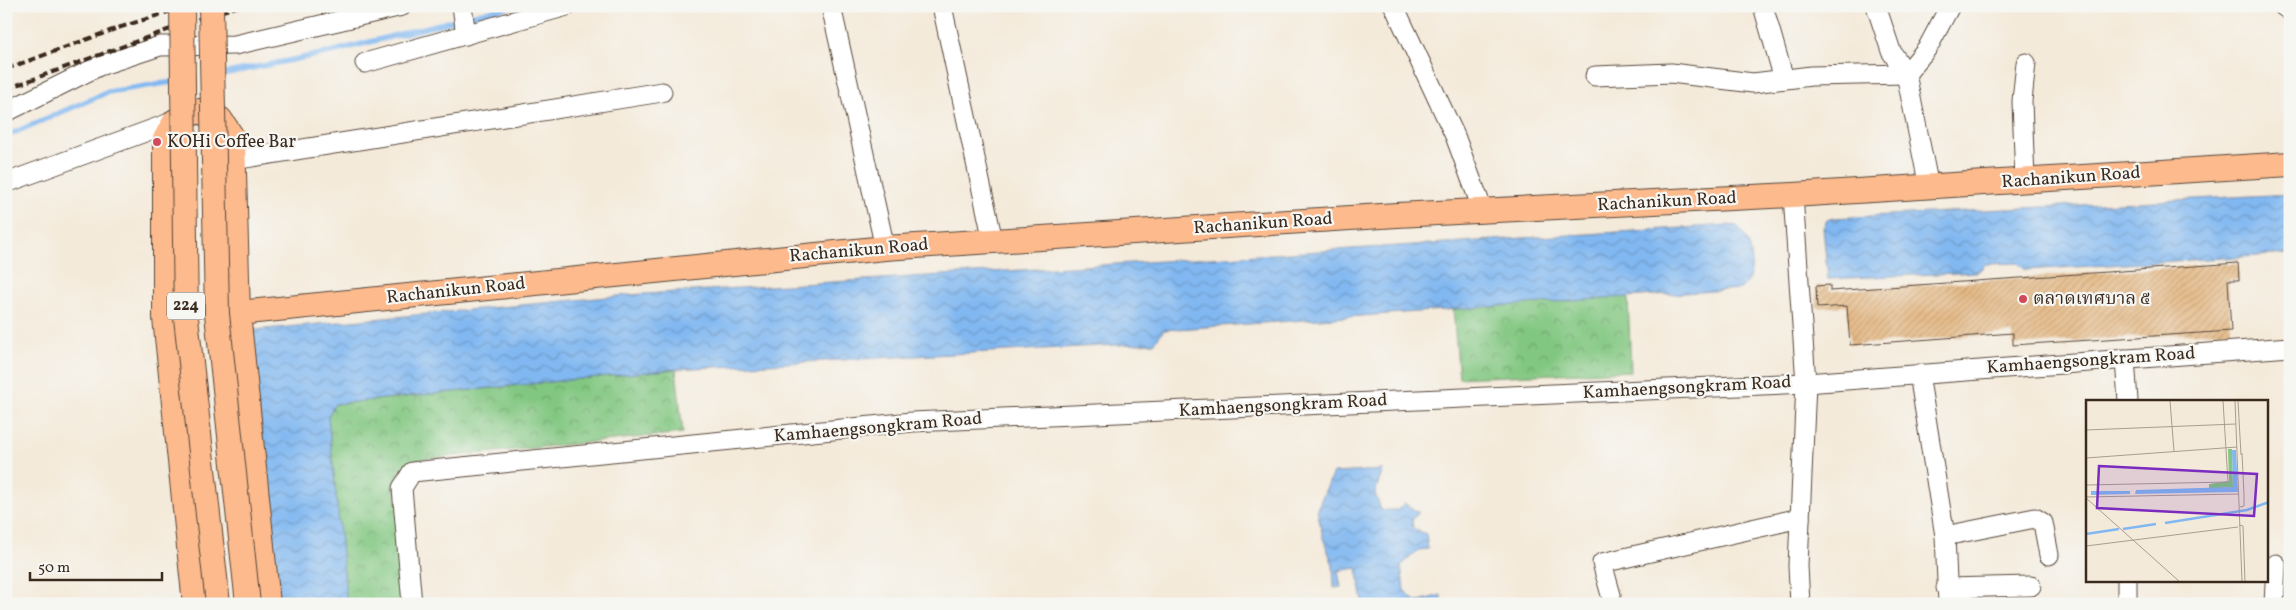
<svg xmlns="http://www.w3.org/2000/svg" width="2296" height="610" font-family="Vollkorn,'Noto Serif Thai',serif">
<defs>
<pattern id="park-crowns" width="20" height="18" patternUnits="userSpaceOnUse" patternTransform="scale(1.25)"><rect width="20" height="18" fill="#82c781"/><path d="M2 6a3 3 0 1 1 6 0M12 15a3 3 0 1 1 6 0" fill="none" stroke="#6ca269"/></pattern>
<pattern id="water-waves" width="16" height="10" patternUnits="userSpaceOnUse" patternTransform="scale(1.25)"><rect width="16" height="10" fill="#81b8f1"/><path d="M0 5q4-4 8 0t8 0" fill="none" stroke="#6b96c3"/></pattern>
<pattern id="building-hatch" width="6" height="6" patternUnits="userSpaceOnUse" patternTransform="scale(1.25)"><rect width="6" height="6" fill="#e5b781"/><path d="M-1 1l2-2M0 6l6-6M5 7l2-2" fill="none" stroke="#bb9569"/></pattern>
</defs>
<rect width="100%" height="100%" fill="#f6f6f2"/>
<filter id="ink" filterUnits="userSpaceOnUse"><feTurbulence type="fractalNoise" baseFrequency=".02" numOctaves="2"/><feDisplacementMap in="SourceGraphic" scale="10" xChannelSelector="R" yChannelSelector="G"/><feConvolveMatrix kernelMatrix="1 2 1 2 8 2 1 2 1" color-interpolation-filters="sRGB"/></filter>
<filter id="wash" filterUnits="userSpaceOnUse"><feTurbulence type="fractalNoise" baseFrequency=".0096" numOctaves="4" result="noise"/><feDisplacementMap in="SourceGraphic" scale="20" xChannelSelector="R" yChannelSelector="G"/><feGaussianBlur stdDeviation="1.12" result="paint"/><feColorMatrix in="noise" values="0 0 0 0 0 0 0 0 0 0 0 0 0 0 0 0 0 1.4 0 .05"/><feComposite in="paint" operator="in"/></filter>
<g filter="url(#wash)">
<rect width="100%" height="100%" fill="#f4eada"/>
<g fill="url(#park-crowns)" stroke="#5e7850">
<polygon points="1628,296 1631,371 1459,378 1453,309"/>
<polygon points="676,369 683,433 414,460 400,469 395,486 407,604 347,604 328,416 335,404"/>
</g>
<g fill="url(#water-waves)" stroke="#5e7188">
<polygon points="2290,194 2290,254 2025,270 2018,263 1986,264 1978,272 1828,279 1823,228 1827,220 1833,218"/>
<path d="M1728,225L1737,226C1753,240 1759,276 1740,289L1164,330L1154,343L676,369L335,404L328,416L347,604H278L251,336L255,330L629,295Z"/>
<polygon points="1383,470 1375,493 1381,510 1398,510 1404,503 1419,513 1412,519 1413,529 1426,534 1428,549 1418,550 1401,566 1404,590 1416,602 1441,595 1441,604 1349,604 1363,602 1357,568 1338,571 1341,587 1334,588 1333,565 1323,538 1317,509 1333,473"/>
</g>
<g fill="none" stroke-linecap="round" stroke-linejoin="round">
<g stroke="#81b8f1" stroke-width="5.5">
<polyline points="218,75 331,52 510,6"/>
<polyline points="6,136 108,92 179,81"/>
</g>
</g>
<g id="blocks">
<polygon fill="url(#building-hatch)" points="2238,263 2239,280 2228,280 2231,331 2013,345 2013,333 1850,345 1847,306 1817,308 1816,286 1830,285 1830,291"/>
</g>
</g>
<g filter="url(#ink)">
<use href="#blocks" fill-opacity="0" stroke="#57473a" stroke-width="1"/>
<g fill="none" stroke-linecap="round" stroke-linejoin="round">
<g stroke="#57473a" stroke-width="21">
<g id="minor">
<polyline points="462,6 466,35"/>
<polyline points="831,6 885,248"/>
<polyline points="942,6 993,241"/>
<polyline points="1394,6 1455,136 1483,211"/>
<polyline points="1763,6 1784,79"/>
<polyline points="2283,6 2290,11"/>
<polyline points="365,63 567,6"/>
<polyline points="1595,76 1671,73 1753,83 1811,76 1906,74 1891,51 1876,6"/>
<polyline points="6,112 99,66 160,46 235,45 402,6"/>
<polyline points="233,160 662,92"/>
<polyline points="2025,181 2022,101 2026,63"/>
<polyline points="6,183 175,121"/>
<polyline points="1929,187 1906,74 1928,47 1950,6"/>
<polyline points="1793,195 1806,383 1798,566 1800,604"/>
<polyline points="2125,359 2128,401"/>
<polyline points="1919,374 1945,536 1948,603"/>
<polyline points="1945,536 2035,518 2043,523 2049,555"/>
<polyline points="1946,588 2031,586"/>
<polyline points="1611,595 1602,563 1800,518"/>
<polyline points="412,604 402,488 412,472 912,422 1806,383 2290,347"/>
<polyline points="2127,604 2127,581"/>
<polyline points="2274,604 2276,564"/>
</g>
</g>
<g stroke="#57473a" stroke-width="26">
<g id="major">
<polyline points="238,313 885,248 1397,215 1793,195 2290,164"/>
<polyline points="195,604 165,318 165,139 175,121 198,111 220,119 233,138 238,313 268,604"/>
</g>
</g>
<use href="#minor" stroke="#fff" stroke-width="19"/>
<use href="#major" stroke="#fcba8d" stroke-width="24"/>
<g stroke="#3b2a1e" stroke-width="4" stroke-dasharray="8 4" stroke-linecap="butt">
<polyline points="6,69 118,28 187,6"/>
<polyline points="6,89 195,20 239,6"/>
</g>
<g stroke="#57473a" stroke-width="26" stroke-linecap="butt">
<g id="major-bridge">
<polyline points="182,6 186,318 218,604"/>
<polyline points="211,6 217,314 248,604"/>
</g>
</g>
<use href="#major-bridge" stroke="#fcba8d" stroke-width="24"/>
</g>
</g>
<g fill="#d1495b" stroke="#f6f6f2" stroke-width="2">
<circle cx="157" cy="142" r="5"/>
<circle cx="2023" cy="299" r="5"/>
</g>
<g text-anchor="middle" dominant-baseline="central" stroke-width="4.5" stroke-linejoin="round" paint-order="stroke">
<rect fill="#f6f6f2" stroke="#73675e" stroke-width="1" x="167" y="292.5" width="38" height="27" rx="4"/>
<g font-size="16" font-weight="bold" fill="#3b2a1e">
<text x="186" y="306">224</text>
</g>
<g font-size="18" fill="#3b2a1e" stroke="#f6f6f2" text-anchor="start">
<text x="167" y="142">KOHi Coffee Bar</text>
<text x="2033" y="299">ตลาดเทศบาล ๕</text>
</g>
<g font-size="18" fill="#3b2a1e" stroke="#f6f6f2">
<text transform="translate(2071 178) rotate(-4)">Rachanikun Road</text>
<text transform="translate(1667 202) rotate(-3)">Rachanikun Road</text>
<text transform="translate(1263 224) rotate(-4)">Rachanikun Road</text>
<text transform="translate(859 251) rotate(-5)">Rachanikun Road</text>
<text transform="translate(456 291) rotate(-6)">Rachanikun Road</text>
<text transform="translate(2091 361) rotate(-4)">Kamhaengsongkram Road</text>
<text transform="translate(1687 388) rotate(-3)">Kamhaengsongkram Road</text>
<text transform="translate(1283 406) rotate(-3)">Kamhaengsongkram Road</text>
<text transform="translate(878 428) rotate(-5)">Kamhaengsongkram Road</text>
</g>
</g>
<g transform="translate(2086 400)">
<rect width="182" height="182" fill="#f4eada"/>
<path d="M142,49H146L147,87L123,89V84L143,81Z" fill="#82c781"/>
<path d="M146,50H150L152,92L49,94L50,90L147,87ZM5,91H44V94L5,95Z" fill="#81b8f1"/>
<path fill="none" stroke="#81b8f1" stroke-width="2.5" d="M79,123L161,110L183,102M37,129L70,124M0,134L33,129"/>
<path fill="none" stroke="#aa9d8f" stroke-width="1" d="M84,1L88,51M149,1L156,182M152,1L155,55M0,30L150,24M0,58L151,47M0,85L142,82L137,1M0,97L153,94M0,98L94,182M154,107L158,106V94L156,53M153,125L157,126L159,182M0,146L152,127"/>
<path fill="#7b2cbf" fill-opacity="0.15" stroke="#7b2cbf" stroke-width="2.5" d="M13,66L171,74L168,116L11,108Z"/>
<rect width="182" height="182" fill="none" stroke="#3b2a1e" stroke-width="2.5"/>
</g>
<rect width="2296" height="610" fill="none" stroke="#f6f6f2" stroke-width="25"/>
<path d="M30 572v8h132v-8" fill="none" stroke="#3b2a1e" stroke-width="2.5"/>
<text x="38" y="572" font-size="15" fill="#3b2a1e" stroke="#f6f6f2" stroke-width="4" paint-order="stroke">50 m</text>
</svg>
